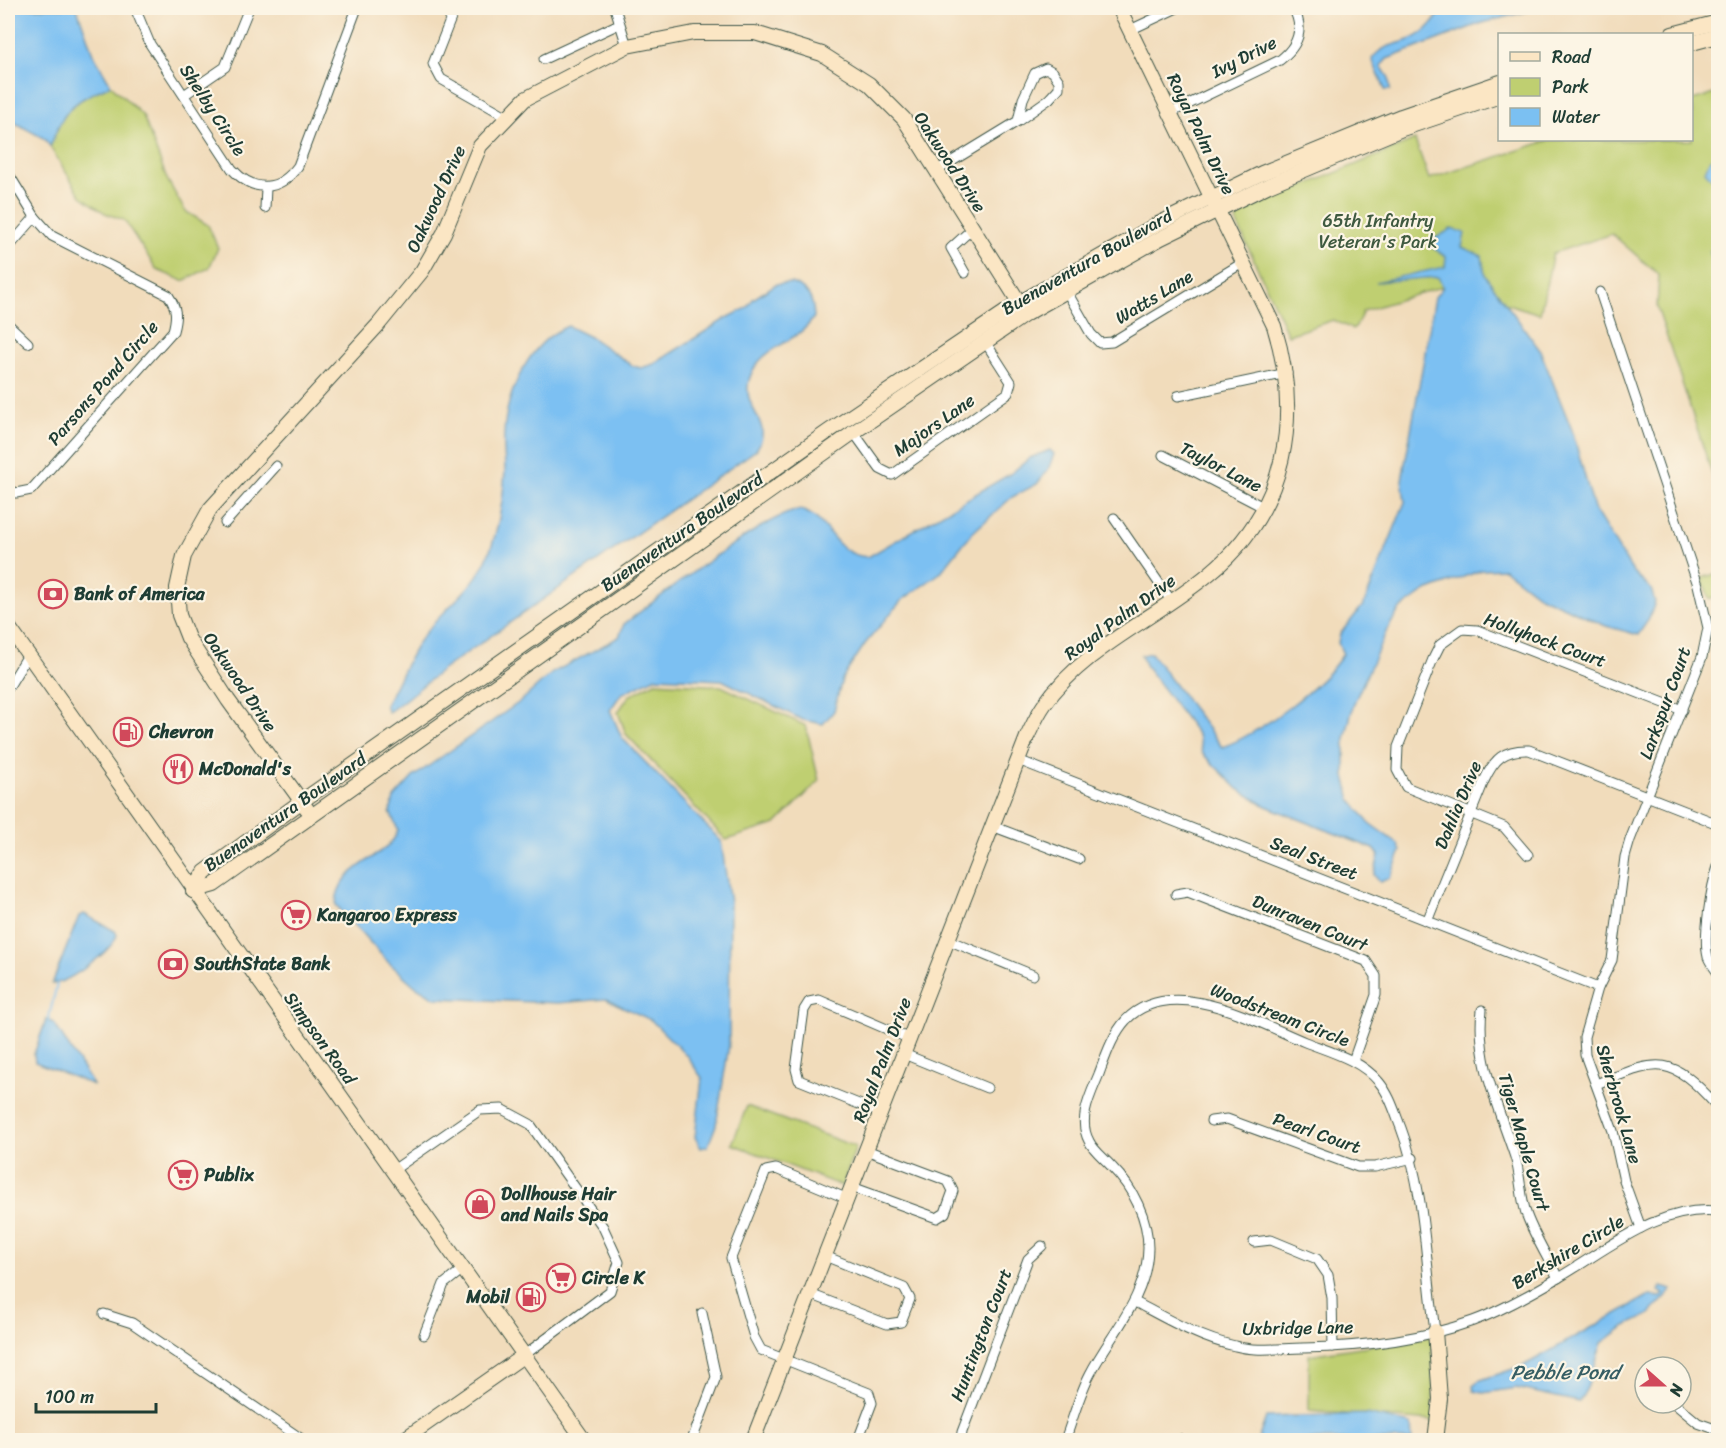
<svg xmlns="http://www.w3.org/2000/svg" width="1726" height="1448" font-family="Sriracha,sans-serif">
<rect width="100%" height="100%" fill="#fcf5e5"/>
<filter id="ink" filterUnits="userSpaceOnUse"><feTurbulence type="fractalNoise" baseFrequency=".0167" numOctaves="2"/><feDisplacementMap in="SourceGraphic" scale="12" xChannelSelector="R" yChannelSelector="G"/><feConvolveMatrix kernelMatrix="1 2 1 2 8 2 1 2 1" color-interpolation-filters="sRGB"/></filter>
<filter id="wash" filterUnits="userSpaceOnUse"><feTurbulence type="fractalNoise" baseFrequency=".008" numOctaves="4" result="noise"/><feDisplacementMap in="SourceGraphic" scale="24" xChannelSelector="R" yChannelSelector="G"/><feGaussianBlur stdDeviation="1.35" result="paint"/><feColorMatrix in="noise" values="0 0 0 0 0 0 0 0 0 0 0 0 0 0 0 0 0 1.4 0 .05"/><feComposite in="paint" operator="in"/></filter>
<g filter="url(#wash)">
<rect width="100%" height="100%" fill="#f1dcbb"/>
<g fill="#bfcf71" stroke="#6f8652" stroke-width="1.5">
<path d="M111,85L143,116L167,179L185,211L208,225L218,248L209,268L183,281L157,270L124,220L105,213L81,196L50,147C65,107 72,102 111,85Z"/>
<polygon points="1718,93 1718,492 1657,307 1659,275 1612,234 1553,253 1540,314 1447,285 1363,311 1356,327 1352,329 1333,320 1288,335 1236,221 1241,212 1415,140 1429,179 1550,140 1692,140 1692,100"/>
<polygon points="1718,573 1718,595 1709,599 1702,578"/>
<polygon points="655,682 721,686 806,726 819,781 776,824 726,840 626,734 618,712 629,696"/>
<polygon points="747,1106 856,1147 842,1186 732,1144"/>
<polygon points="1432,1336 1434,1421 1309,1411 1309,1355"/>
</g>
<g fill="#7bc0f2" stroke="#4d7e93" stroke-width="1.5">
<path d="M14,8H77L93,54L111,85C72,102 65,107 50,147L45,139L8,119V14Z"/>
<path d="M1443,8H1539L1479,24L1387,59L1381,66L1389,78L1390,90H1385L1372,59C1382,44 1399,45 1414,38C1428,31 1435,21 1443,8Z"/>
<polygon points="1718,156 1718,186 1705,171 1710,159"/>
<path d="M1451,229L1465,233L1462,247L1482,256L1485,275L1540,350L1572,430L1594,509L1633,572L1651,589L1655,602L1649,619L1638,635L1606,626L1538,595L1504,569L1482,570L1426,591L1399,610L1387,630L1354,703L1345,738V776L1351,800L1369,823L1398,844L1401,851L1390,878L1380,882L1374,875L1379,855L1374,849L1266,806L1238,789L1202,753L1198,735L1145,665L1141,655L1151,653L1222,747C1257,735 1323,686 1343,654L1338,643L1340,634L1364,604L1405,502L1402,480L1435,297L1443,287L1438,277L1376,282L1445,267L1446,257L1432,247V240Z"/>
<polygon points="1718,244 1718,277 1710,252"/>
<path d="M791,283C809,290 813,298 814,317C797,345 759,345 749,380C741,410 776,422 756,450L441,671C433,677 392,711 388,712L385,705C398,683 408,657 422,637C440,613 467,594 482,568C497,541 503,502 505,471C505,459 503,447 504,434C506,394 528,342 568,326L592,338L633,366L641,368L654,364L725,319L747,308L753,299L776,284Z"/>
<path d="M1050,450L1054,454L1048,470L1037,484L1012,497L971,534L940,573L901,601L865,644L842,679L834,711L823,724L803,720L722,680L656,677L621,694L610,710L622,738L721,841L730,903L729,1045L716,1125L708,1146L701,1148L695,1137L702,1078L687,1056L651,1020L606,999L558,1003L435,998L415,986L388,962L336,905C336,864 390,859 398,830L390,812L394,798L413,777L521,701L552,673L619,637L624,624C648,606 781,501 804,511C831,522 833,555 868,557L1010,474L1030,458Z"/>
<path d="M84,914L115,931L117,935C111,952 70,982 52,984L79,916Z"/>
<polygon points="46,1020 54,1023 93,1085 35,1062 34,1054"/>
<polygon points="1661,1287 1672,1290 1649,1315 1624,1327 1602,1343 1587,1388 1579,1402 1516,1388 1483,1393 1474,1391 1473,1385 1478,1381 1525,1365 1648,1296 1661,1297 1664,1294 1659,1291"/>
<polygon points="1367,1414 1411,1424 1412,1440 1258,1440 1266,1417"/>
</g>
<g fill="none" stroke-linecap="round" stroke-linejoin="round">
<polyline stroke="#7bc0f2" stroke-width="2" points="48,1021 57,984"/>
</g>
</g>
<g filter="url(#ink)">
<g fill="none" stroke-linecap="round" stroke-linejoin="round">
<g stroke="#3e5548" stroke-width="11">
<g id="street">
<path d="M135,8L150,44L232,169C254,193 279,192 298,166L357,8"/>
<polyline points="455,8 433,64 441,79 506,116"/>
<polyline points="615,8 627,46"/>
<polyline points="1130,30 1177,8"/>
<polyline points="544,59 619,24"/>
<polyline points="184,95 225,67 249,8"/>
<path d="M1170,113L1280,60C1298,46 1305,29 1293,8"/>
<polyline points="936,171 1018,121 1049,99 1059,88 1059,81 1053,72 1046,68 1035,73 1023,99 1018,121"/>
<path d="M8,173L35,217L52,236L168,295C177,308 177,316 173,331L31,490L16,493L8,490"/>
<polyline points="265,208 266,188"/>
<polyline points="8,248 35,217"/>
<polyline points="965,273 951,248 972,229"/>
<polyline points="1067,292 1091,334 1100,343 1112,342 1244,262"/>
<polyline points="1600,292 1698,585 1708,628 1702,657 1630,840 1625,857 1612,960 1598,988 1584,1037 1585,1055 1613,1131 1624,1181 1641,1228"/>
<polyline points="8,324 28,343"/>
<polyline points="1178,396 1287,373"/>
<polyline points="852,430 880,469 892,475 1008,393 1011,382 986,343"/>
<polyline points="1163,455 1263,507"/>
<polyline points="1114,518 1172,602"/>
<polyline points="225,523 276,466"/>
<polyline points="8,688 28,655"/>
<polyline points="1018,760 1598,988"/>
<polyline points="992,826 1079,859"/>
<polyline points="1528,855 1504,827 1406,787 1397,770 1398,747 1433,659 1440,645 1462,629 1477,630 1682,710"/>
<path d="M1718,867C1711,886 1703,937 1708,957C1710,963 1715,968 1718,973"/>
<polyline points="1176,894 1188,892 1366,961 1376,976 1376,995 1353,1061"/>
<path d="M1428,919L1484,781C1494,759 1504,749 1529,750L1718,824"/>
<polyline points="948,940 1033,975"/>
<path d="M1482,1010C1476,1061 1499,1109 1515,1157C1521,1176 1520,1197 1527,1216C1535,1237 1548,1258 1558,1278"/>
<polyline points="904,1054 987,1088"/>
<path d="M1596,1084C1657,1061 1668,1052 1715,1104"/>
<polyline points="881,1113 799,1080 796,1069 804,1010 809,1002 819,1000 910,1039"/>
<polyline points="1211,1121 1227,1119 1358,1167 1375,1167 1413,1158"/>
<polyline points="392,1171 480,1110 502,1109 530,1124 603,1227 619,1262 610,1291 523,1356"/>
<polyline points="852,1187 937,1218 945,1213 953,1191 948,1181 866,1150"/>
<polyline points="848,1199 776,1169 766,1171 731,1258 754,1337 761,1350 869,1393 872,1403 858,1440"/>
<polyline points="1254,1242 1271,1240 1317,1259 1328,1275 1332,1298 1333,1347"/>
<polyline points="810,1294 887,1324 901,1322 910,1299 904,1288 825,1256"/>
<path d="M1135,1302C1167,1319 1199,1338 1235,1346C1256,1352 1281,1348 1303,1348C1359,1347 1420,1340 1473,1321C1503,1310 1531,1294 1558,1278C1608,1249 1658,1205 1718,1211"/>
<polyline points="104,1314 132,1323 303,1440"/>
<polyline points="424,1335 444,1284 463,1269"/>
<polyline points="1674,1403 1698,1423 1718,1430"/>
<polyline points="692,1440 716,1377 702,1313"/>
<polyline points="961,1440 962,1432 1028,1259 1042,1246"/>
<path d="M1065,1440C1073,1419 1079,1395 1090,1374C1112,1332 1147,1298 1148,1248C1148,1218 1133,1188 1112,1167C1105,1159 1093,1150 1089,1141C1077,1119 1091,1094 1099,1074C1106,1055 1113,1034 1126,1020C1172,973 1256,1022 1305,1042C1331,1052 1361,1060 1379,1082C1390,1095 1395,1113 1401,1128C1426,1194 1425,1262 1435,1331"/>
<polyline points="1180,1440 1181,1439"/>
</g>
</g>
<g stroke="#3e5548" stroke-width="16">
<g id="secondary">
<polyline points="1672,34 1718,22"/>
<polyline points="1692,43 1718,36"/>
<polyline points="8,626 584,1440"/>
<polyline points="307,809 228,700 188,638 179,615 177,588 184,556 210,509 378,325 422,271 444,233 480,146 525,99 627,46 694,33 755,33 822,54 869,84 904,119 1024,310"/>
<polyline points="193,891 205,872 302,801 829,431 1019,303 1156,225 1262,173 1401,116 1500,82"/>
<polyline points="193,891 214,885 854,432 1026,314 1161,238 1269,185 1402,129 1500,96"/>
<polyline points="1435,1331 1440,1399 1435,1440"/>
<polyline points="403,1440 523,1356"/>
<path d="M753,1440L1027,737C1032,727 1037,715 1044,705C1084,647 1157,618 1210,573C1287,510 1302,417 1274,326L1119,8"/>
</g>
</g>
<use href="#street" stroke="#fff" stroke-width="9"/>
<use href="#secondary" stroke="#fbe6c4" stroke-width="14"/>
</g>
</g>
<defs>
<g id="bank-ring" transform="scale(1.5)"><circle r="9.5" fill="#fcf5e5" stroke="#d1495b" stroke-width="1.5"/><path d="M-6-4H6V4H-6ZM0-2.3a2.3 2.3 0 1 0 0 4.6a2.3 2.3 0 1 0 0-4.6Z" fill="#d1495b"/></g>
<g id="fuel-ring" transform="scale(1.5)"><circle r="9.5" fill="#fcf5e5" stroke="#d1495b" stroke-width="1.5"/><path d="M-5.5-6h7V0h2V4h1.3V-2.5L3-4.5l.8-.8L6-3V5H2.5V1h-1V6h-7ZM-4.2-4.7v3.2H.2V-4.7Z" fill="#d1495b"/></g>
<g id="restaurant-ring" transform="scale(1.5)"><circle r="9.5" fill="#fcf5e5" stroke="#d1495b" stroke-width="1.5"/><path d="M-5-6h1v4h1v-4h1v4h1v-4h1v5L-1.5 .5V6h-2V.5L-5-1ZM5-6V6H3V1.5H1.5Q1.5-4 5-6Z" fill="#d1495b"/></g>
<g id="supermarket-ring" transform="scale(1.5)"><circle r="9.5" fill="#fcf5e5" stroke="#d1495b" stroke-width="1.5"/><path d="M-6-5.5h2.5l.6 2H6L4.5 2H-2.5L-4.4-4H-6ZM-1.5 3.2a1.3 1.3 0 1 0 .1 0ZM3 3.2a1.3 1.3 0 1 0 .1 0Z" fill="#d1495b"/></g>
<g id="shop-ring" transform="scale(1.5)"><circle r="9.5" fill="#fcf5e5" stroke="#d1495b" stroke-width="1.5"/><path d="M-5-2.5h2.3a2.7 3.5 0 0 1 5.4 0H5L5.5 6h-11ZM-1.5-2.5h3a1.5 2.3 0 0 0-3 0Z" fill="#d1495b"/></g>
</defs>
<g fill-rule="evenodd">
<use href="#bank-ring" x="53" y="594"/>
<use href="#fuel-ring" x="128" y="732"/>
<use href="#restaurant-ring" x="178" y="769"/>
<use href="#supermarket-ring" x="296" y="915"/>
<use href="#bank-ring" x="173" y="964"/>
<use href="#supermarket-ring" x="183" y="1175"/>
<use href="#shop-ring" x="480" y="1204"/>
<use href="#supermarket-ring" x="561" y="1278"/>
<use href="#fuel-ring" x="531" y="1297"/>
</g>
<g text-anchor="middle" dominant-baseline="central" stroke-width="4.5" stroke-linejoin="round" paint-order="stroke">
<g font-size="18" fill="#1f3d34" stroke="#fcf5e5">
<text transform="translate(1244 57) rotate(-27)">Ivy Drive</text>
<text transform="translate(213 110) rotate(57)">Shelby Circle</text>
<text transform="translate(1201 134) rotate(64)">Royal Palm Drive</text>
<text transform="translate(950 162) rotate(57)">Oakwood Drive</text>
<text transform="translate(436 199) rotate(-65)">Oakwood Drive</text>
<text transform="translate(1087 262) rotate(-30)">Buenaventura Boulevard</text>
<text transform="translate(1154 297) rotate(-31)">Watts Lane</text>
<text transform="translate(103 383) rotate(-49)">Parsons Pond Circle</text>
<text transform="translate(934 425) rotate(-35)">Majors Lane</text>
<text transform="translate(1221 467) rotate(27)">Taylor Lane</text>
<text transform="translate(682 532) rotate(-35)">Buenaventura Boulevard</text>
<text transform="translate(1120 617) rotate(-36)">Royal Palm Drive</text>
<text transform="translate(1545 640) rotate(20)">Hollyhock Court</text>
<text transform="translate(240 682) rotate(56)">Oakwood Drive</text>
<text transform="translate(1665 703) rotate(-70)">Larkspur Court</text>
<text transform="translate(1458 805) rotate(-67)">Dahlia Drive</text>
<text transform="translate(285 812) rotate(-35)">Buenaventura Boulevard</text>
<text transform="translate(1314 858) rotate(21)">Seal Street</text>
<text transform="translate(1310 923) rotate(22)">Dunraven Court</text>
<text transform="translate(1280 1015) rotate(21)">Woodstream Circle</text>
<text transform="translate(320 1038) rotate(54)">Simpson Road</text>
<text transform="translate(882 1060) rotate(-69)">Royal Palm Drive</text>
<text transform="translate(1619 1104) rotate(74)">Sherbrook Lane</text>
<text transform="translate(1317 1133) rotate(19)">Pearl Court</text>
<text transform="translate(1524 1142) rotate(74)">Tiger Maple Court</text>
<text transform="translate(1568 1252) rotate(-31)">Berkshire Circle</text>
<text transform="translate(1298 1328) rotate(-1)">Uxbridge Lane</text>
<text transform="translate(981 1335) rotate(-69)">Huntington Court</text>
</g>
<g font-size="18" fill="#3f5a40" stroke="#fcf5e5">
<text x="1378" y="221">65th Infantry<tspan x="1378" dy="21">Veteran's Park</tspan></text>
</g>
<g font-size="18" font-weight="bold" fill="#1f3d34" stroke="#fcf5e5" text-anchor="start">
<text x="74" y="594">Bank of America</text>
<text x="149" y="732">Chevron</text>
<text x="199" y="769">McDonald's</text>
<text x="317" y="915">Kangaroo Express</text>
<text x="194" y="964">SouthState Bank</text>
<text x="204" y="1175">Publix</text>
<text x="501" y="1194">Dollhouse Hair<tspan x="501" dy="21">and Nails Spa</tspan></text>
<text x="582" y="1278">Circle K</text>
<text x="510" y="1297" text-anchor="end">Mobil</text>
</g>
<g font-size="20" font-style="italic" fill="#365e64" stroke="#fcf5e5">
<text x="1565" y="1372">Pebble Pond</text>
</g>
</g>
<rect width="1726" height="1448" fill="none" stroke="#fcf5e5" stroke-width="30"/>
<rect x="1498" y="33" width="195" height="108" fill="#fcf5e5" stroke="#a4ab9e" stroke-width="1.5"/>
<rect x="1510" y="52" width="30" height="9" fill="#fbe6c4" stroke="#a4ab9e" stroke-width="1.5"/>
<text x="1552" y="63" font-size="18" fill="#1f3d34">Road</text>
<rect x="1510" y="78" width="30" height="18" fill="#bfcf71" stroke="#a4ab9e" stroke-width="1.5"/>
<text x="1552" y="93" font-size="18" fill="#1f3d34">Park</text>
<rect x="1510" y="108" width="30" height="18" fill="#7bc0f2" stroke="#a4ab9e" stroke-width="1.5"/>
<text x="1552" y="123" font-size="18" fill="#1f3d34">Water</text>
<g transform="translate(1663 1385) rotate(111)"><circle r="28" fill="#fcf5e5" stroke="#a4ab9e" stroke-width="1.5"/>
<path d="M0-4.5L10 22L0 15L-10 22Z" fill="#d1495b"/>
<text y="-9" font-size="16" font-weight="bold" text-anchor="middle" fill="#1f3d34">N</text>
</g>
<path d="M36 1403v9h120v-9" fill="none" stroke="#1f3d34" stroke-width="3"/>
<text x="45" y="1403" font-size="18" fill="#1f3d34" stroke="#fcf5e5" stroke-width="4.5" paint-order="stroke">100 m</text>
</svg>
